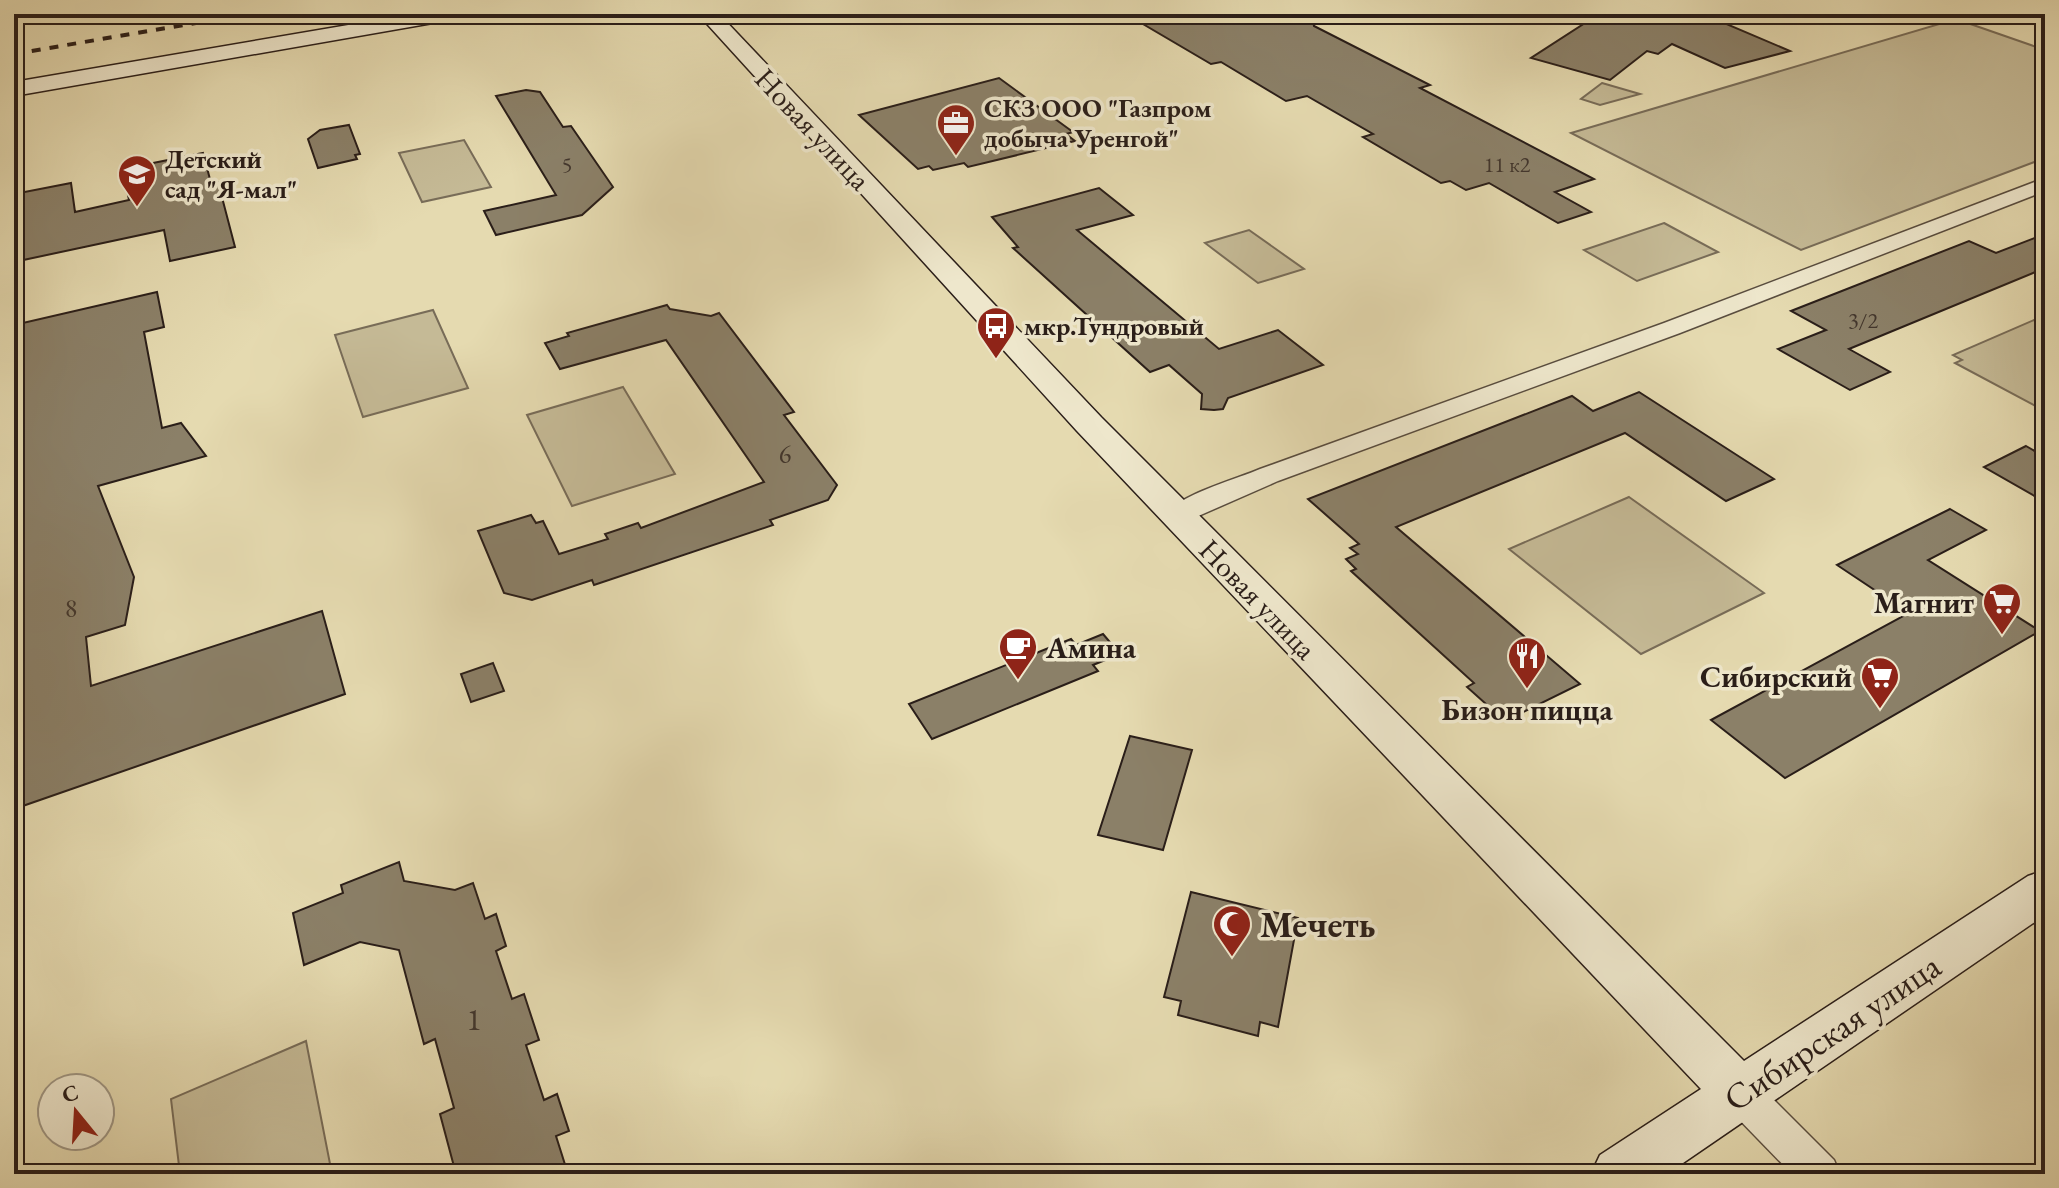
<svg xmlns="http://www.w3.org/2000/svg" width="2059" height="1188" font-family="'EB Garamond',serif">
<rect width="100%" height="100%" fill="#e5dab0"/>
<filter id="stains"><feTurbulence type="fractalNoise" baseFrequency=".0025" numOctaves="4"/><feColorMatrix values="0 0 0 0 .2 0 0 0 0 .09 0 0 0 0 .02 0 0 0 .5 -.17"/></filter>
<radialGradient id="worn" r=".72"><stop offset=".6" stop-color="#630" stop-opacity="0"/><stop offset="1" stop-color="#630" stop-opacity=".3"/></radialGradient>
<g fill="#c5ba96" stroke="#786c58" stroke-width="2">
<polygon points="1956,19 2045,50 2045,158 1801,250 1571,133"/>
<polygon points="1602,83 1640,94 1600,105 1581,99"/>
<polygon points="464,140 491,187 422,202 399,153"/>
<polygon points="1664,223 1718,252 1637,281 1584,250"/>
<polygon points="1249,230 1304,269 1258,283 1205,243"/>
<polygon points="433,310 468,388 363,417 335,335"/>
<polygon points="2041,317 2045,319 2045,411 1955,363 1962,360 1953,355"/>
<polygon points="623,387 675,474 572,506 527,415"/>
<polygon points="1629,497 1764,593 1641,654 1509,549"/>
<polygon points="306,1041 332,1174 180,1174 171,1099"/>
</g>
<g fill="#8b8068" stroke="#2a1e19" stroke-width="2">
<polygon points="1126,14 1312,14 1314,26 1430,85 1420,88 1594,179 1555,192 1591,212 1558,223 1489,183 1466,190 1450,181 1441,183 1363,137 1373,134 1307,96 1286,101 1221,62 1211,64"/>
<polygon points="1599,14 1703,14 1790,51 1725,68 1672,44 1658,54 1647,51 1610,80 1531,58"/>
<polygon points="999,78 1073,132 1066,134 1075,141 968,167 964,163 933,170 929,166 918,169 859,115"/>
<polygon points="526,90 540,92 563,127 571,126 613,187 582,215 496,235 484,211 556,195 496,96"/>
<polygon points="349,125 360,154 355,155 357,159 318,168 308,139 320,130"/>
<polygon points="203,153 211,183 218,182 235,247 170,261 164,230 14,262 14,194 71,183 75,212 129,200 123,169"/>
<polygon points="1099,188 1133,215 1077,230 1219,349 1278,330 1323,365 1228,398 1223,409 1214,410 1201,409 1202,394 1169,365 1150,372 1013,248 1018,247 992,217"/>
<polygon points="2045,234 2045,268 1849,349 1890,372 1850,390 1778,349 1826,330 1791,311 1969,241 1996,253"/>
<polygon points="157,292 164,327 144,332 162,428 181,423 206,456 98,486 134,577 125,625 86,637 91,686 322,611 345,694 14,809 14,325"/>
<polygon points="667,305 670,309 711,316 719,313 794,412 784,415 837,485 828,500 770,520 773,525 594,585 592,580 532,600 504,593 478,531 531,515 536,523 543,521 559,554 608,539 605,534 638,523 641,528 764,482 666,340 560,369 545,343 569,336 567,333"/>
<polygon points="1639,392 1774,479 1726,501 1625,433 1396,527 1580,684 1505,721 1467,687 1474,683 1351,571 1356,569 1346,559 1358,554 1350,548 1359,544 1308,499 1572,396 1593,411"/>
<polygon points="2026,446 2045,457 2045,502 1984,467"/>
<polygon points="1950,509 1986,530 1928,560 2040,631 1785,778 1711,720 1909,613 1837,565"/>
<polygon points="1103,634 1120,654 1093,665 1098,671 932,739 909,704 1071,639 1076,645"/>
<polygon points="493,663 504,691 471,702 461,674"/>
<polygon points="1130,736 1192,750 1163,850 1098,835"/>
<polygon points="399,862 404,881 455,890 473,883 485,919 496,914 506,946 496,951 512,999 524,994 539,1040 526,1045 544,1100 557,1094 569,1131 556,1136 568,1174 456,1174 440,1114 454,1108 435,1039 424,1044 399,950 360,942 304,965 293,913 343,893 341,885"/>
<polygon points="1191,892 1298,918 1278,1027 1260,1022 1258,1036 1178,1015 1181,1001 1164,997"/>
</g>
<g fill="none" stroke-linecap="round" stroke-linejoin="round">
<g stroke="#594d3f" stroke-width="3">
<g id="minor">
<path d="M2045,178V191L1680,333L1278,481L1187,521H1169L1165,515C1178,495 1237,479 1260,469L1664,323Z"/>
<polygon points="1740,1075 1754,1080 1834,1160 1840,1174 1792,1174 1726,1106 1721,1093 1726,1080"/>
</g>
</g>
<g stroke="#2a1e19" stroke-width="3">
<g id="secondary">
<polygon points="413,14 460,14 450,20 14,96 14,82"/>
<polygon points="698,14 719,14 1101,417 1744,1061 2028,876 2045,870 2045,915 1667,1174 1591,1174 1600,1155 1701,1089 1077,431"/>
</g>
</g>
<use href="#minor" fill="#eee7cc" fill-rule="evenodd"/>
<use href="#secondary" fill="#eee7cc" fill-rule="evenodd"/>
<polyline stroke="#2a1e19" stroke-width="4" stroke-dasharray="9 9" stroke-linecap="butt" points="14,54 248,14"/>
</g>
<defs>
<g id="office-pin" transform="scale(2)"><path d="M0 17L-7.5 6A9.5 9.5 0 1 1 7.5 6Z" fill="#8f2418" stroke="#eee7cc"/><path d="M-6-3h4V-5.5h4V-3h4V5H-6ZM-1-4.5V-3h2v-1.5ZM-6 0V1H6V0Z" fill="#fff"/></g>
<g id="school-pin" transform="scale(2)"><path d="M0 17L-7.5 6A9.5 9.5 0 1 1 7.5 6Z" fill="#8f2418" stroke="#eee7cc"/><path d="M0-5L7-2L0 1L-7-2ZM-4 1L0 2.5L4 1V4Q0 6-4 4Z" fill="#fff"/></g>
<g id="bus-pin" transform="scale(2)"><path d="M0 17L-7.5 6A9.5 9.5 0 1 1 7.5 6Z" fill="#8f2418" stroke="#eee7cc"/><path d="M-5-6H5V4H4V6H2V4H-2V6H-4V4H-5ZM-3.5-4V0h7V-4ZM-3.5 1.2v1.5H-2V1.2ZM2 1.2v1.5H3.5V1.2Z" fill="#fff"/></g>
<g id="supermarket-pin" transform="scale(2)"><path d="M0 17L-7.5 6A9.5 9.5 0 1 1 7.5 6Z" fill="#8f2418" stroke="#eee7cc"/><path d="M-6-5.5h2.5l.6 2H6L4.5 2H-2.5L-4.4-4H-6ZM-1.5 3.2a1.3 1.3 0 1 0 .1 0ZM3 3.2a1.3 1.3 0 1 0 .1 0Z" fill="#fff"/></g>
<g id="cafe-pin" transform="scale(2)"><path d="M0 17L-7.5 6A9.5 9.5 0 1 1 7.5 6Z" fill="#8f2418" stroke="#eee7cc"/><path d="M-5.5-4.5H6V0H3Q3 3.5 0 3.5H-2.5Q-5.5 3.5-5.5 0ZM3-3.2v2h1.7v-2ZM-6 4.5H4V6H-6Z" fill="#fff"/></g>
<g id="restaurant-pin" transform="scale(2)"><path d="M0 17L-7.5 6A9.5 9.5 0 1 1 7.5 6Z" fill="#8f2418" stroke="#eee7cc"/><path d="M-5-6h1v4h1v-4h1v4h1v-4h1v5L-1.5 .5V6h-2V.5L-5-1ZM5-6V6H3V1.5H1.5Q1.5-4 5-6Z" fill="#fff"/></g>
<g id="mosque-pin" transform="scale(2)"><path d="M0 17L-7.5 6A9.5 9.5 0 1 1 7.5 6Z" fill="#8f2418" stroke="#eee7cc"/><path d="M3.5-4.9A6 6 0 1 0 3.5 4.9A5 5 0 1 1 3.5-4.9Z" fill="#fff"/></g>
</defs>
<g fill-rule="evenodd">
<use href="#office-pin" x="956" y="123"/>
<use href="#school-pin" x="137" y="174"/>
<use href="#bus-pin" x="996" y="326"/>
<use href="#supermarket-pin" x="2002" y="602"/>
<use href="#cafe-pin" x="1018" y="647"/>
<use href="#restaurant-pin" x="1527" y="656"/>
<use href="#supermarket-pin" x="1880" y="676"/>
<use href="#mosque-pin" x="1232" y="924"/>
</g>
<g text-anchor="middle" dominant-baseline="central" stroke-width="7" stroke-linejoin="round" paint-order="stroke">
<g font-size="22" fill="#42362d">
<text x="567" y="164">5</text>
<text x="1507" y="164">11 к2</text>
<text x="1863" y="320">3/2</text>
</g>
<g font-size="26" font-weight="bold" fill="#2a1e19" stroke="#eee7cc" text-anchor="start">
<text x="984" y="108">СКЗ ООО "Газпром<tspan x="984" dy="30">добыча Уренгой"</tspan></text>
<text x="165" y="159">Детский<tspan x="165" dy="30">сад "Я-мал"</tspan></text>
<text x="1024" y="326">мкр.Тундровый</text>
</g>
<g font-size="26" fill="#42362d">
<text x="785" y="454">6</text>
<text x="71" y="608">8</text>
</g>
<g font-size="30" fill="#2a1e19" stroke="#eee7cc">
<text transform="translate(813 129) rotate(47)">Новая улица</text>
<text transform="translate(1258 599) rotate(46)">Новая улица</text>
</g>
<g font-size="30" font-weight="bold" fill="#2a1e19" stroke="#eee7cc" text-anchor="end">
<text x="1974" y="602">Магнит</text>
<text x="1046" y="647" text-anchor="start">Амина</text>
<text x="1852" y="676">Сибирский</text>
<text x="1527" y="709" text-anchor="middle">Бизон пицца</text>
</g>
<g font-size="32" fill="#42362d">
<text x="474" y="1019">1</text>
</g>
<g font-size="36" font-weight="bold" fill="#2a1e19" stroke="#eee7cc" text-anchor="start">
<text x="1260" y="924">Мечеть</text>
</g>
<g font-size="36" fill="#2a1e19" stroke="#eee7cc">
<text transform="translate(1832 1032) rotate(-34)">Сибирская улица</text>
</g>
</g>
<rect width="2059" height="1188" fill="none" stroke="#e5dab0" stroke-width="48"/>
<rect x="16" y="16" width="2027" height="1156" fill="none" stroke="#2a1e19" stroke-width="4"/>
<rect x="24" y="24" width="2011" height="1140" fill="none" stroke="#2a1e19" stroke-width="2"/>
<g transform="translate(76 1112) rotate(342)"><circle r="38" fill="#eee7cc" stroke="#a09784" stroke-width="2"/>
<path d="M0-6L14 30L0 20L-14 30Z" fill="#8f2418"/>
<text y="-12" font-size="22" font-weight="bold" text-anchor="middle" fill="#2a1e19">С</text>
</g>
<rect width="100%" height="100%" filter="url(#stains)"/>
<rect width="100%" height="100%" fill="url(#worn)"/>
</svg>
